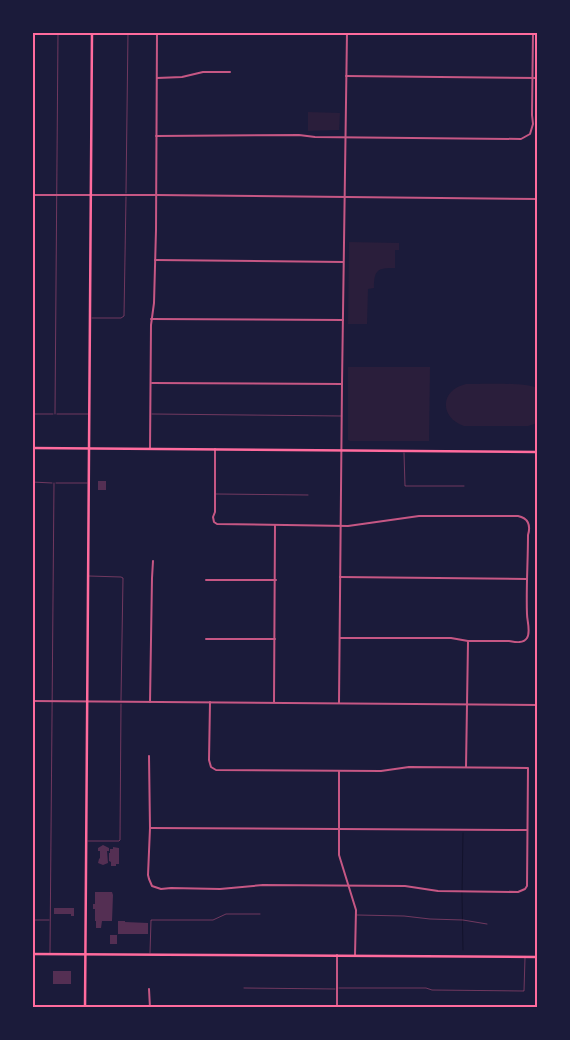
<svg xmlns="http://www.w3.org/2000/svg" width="570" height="1040" font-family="Figtree,sans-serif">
<rect width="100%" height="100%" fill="#1b1b3a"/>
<g fill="#2a1e3b">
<polygon points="308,112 340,113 339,130 308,131"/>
<path d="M349,242L399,243V250H395V268C377,268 374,270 374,288L368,289L367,324H348Z"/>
<polygon points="348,367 430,367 429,441 350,441 348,440"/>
<path d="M466,384C482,384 525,382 537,388V423L528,426H464C439,417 440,390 466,384Z"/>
</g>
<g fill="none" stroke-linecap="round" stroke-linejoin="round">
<polyline stroke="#12122b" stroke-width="1" points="463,950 462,894 463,833"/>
</g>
<g fill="#542f53">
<rect x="98" y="481" width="8" height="9"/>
<polygon points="103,845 109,848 109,851 107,851 108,863 103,865 98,863 99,859 100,858 100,851 98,851 98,848"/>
<polygon points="113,847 119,848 119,864 116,864 116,866 111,866 111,862 109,861 109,853 110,853 110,849 113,849"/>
<polygon points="95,892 112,892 113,895 112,921 102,921 101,928 96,928 96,921 95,921 95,909 93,909 93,904 95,904"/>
<polygon points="54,908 74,908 74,916 71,916 71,914 54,914"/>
<polygon points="118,921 125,921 125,922 148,923 148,934 118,934"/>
<rect x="110" y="935" width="7" height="9"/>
<rect x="53" y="971" width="18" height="13"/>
</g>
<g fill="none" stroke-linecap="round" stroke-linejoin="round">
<g stroke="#c65784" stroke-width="0.5">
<polyline points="126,193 128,32"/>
<polyline points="92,318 121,318 124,316 126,197"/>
<polyline points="32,414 53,414"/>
<polyline points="55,414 58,32"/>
<polyline points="57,414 88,414"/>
<polyline points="152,414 341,416"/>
<polyline points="404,453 405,486 464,486"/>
<polyline points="32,482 52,483"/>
<polyline points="56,483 87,483"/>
<polyline points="216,494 308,495"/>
<polyline points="89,576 121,577 123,578 121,700"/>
<polyline points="88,841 119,841 120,840 121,704"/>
<polyline points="357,915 404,916 430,919 463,920 487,924"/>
<polyline points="32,920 49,920"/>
<polyline points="50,953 54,483"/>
<polyline points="150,953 151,920 213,920 226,914 260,914"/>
<polyline points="244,988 335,989"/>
<polyline points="339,988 426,988 432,990 524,991 525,958"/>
</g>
<g stroke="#c65784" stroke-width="2">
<polyline points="346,76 538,78"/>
<polyline points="157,78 182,77 203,72 230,72"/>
<polyline points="156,136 299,135 315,137 521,139 530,134 533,124 532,115 533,32"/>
<polyline points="155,260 343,262"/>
<polyline points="151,319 343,320"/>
<polyline points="152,383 342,384"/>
<polyline points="150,449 151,325 154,303 156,230 157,32"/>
<path d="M215,449V512L213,517L214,522L217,524L348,526L419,516H518C528,518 531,525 528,535C528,562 526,588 527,614C527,621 531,632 527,638C523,644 515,642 509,641H468L451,638H340"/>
<polyline points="340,577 527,579"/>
<polyline points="206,580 276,580"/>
<polyline points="206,639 275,639"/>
<polyline points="150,702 152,578 153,561"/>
<polyline points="274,702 275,525"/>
<polyline points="149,756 150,828 148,875 149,879 152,886 161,889 171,888 220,889 263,885 405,886 438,891 518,892 525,889 527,886 528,768 409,767 381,771 216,770 211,767 209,760 210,702"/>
<polyline points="466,767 468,642"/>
<polyline points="339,771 339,855 356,910 355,955"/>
<polyline points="150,828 527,830"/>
<polyline points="149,989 150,1008"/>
</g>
<g stroke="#c65784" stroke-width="2">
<polyline points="32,195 156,195 538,199"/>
<polyline points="32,701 538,705"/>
<polyline points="339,703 342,384 347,32"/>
<polyline points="337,955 337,1008"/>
</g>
<polyline stroke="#ff6b9d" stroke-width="2.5" points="32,954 538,957"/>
<g stroke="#ff6b9d" stroke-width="2.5">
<polyline points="32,448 538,452"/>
<polyline points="85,1008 92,32"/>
</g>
</g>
<rect width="570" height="1040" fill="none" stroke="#1b1b3a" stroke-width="68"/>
<rect x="34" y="34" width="502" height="972" fill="none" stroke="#ff6b9d" stroke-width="2"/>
</svg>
